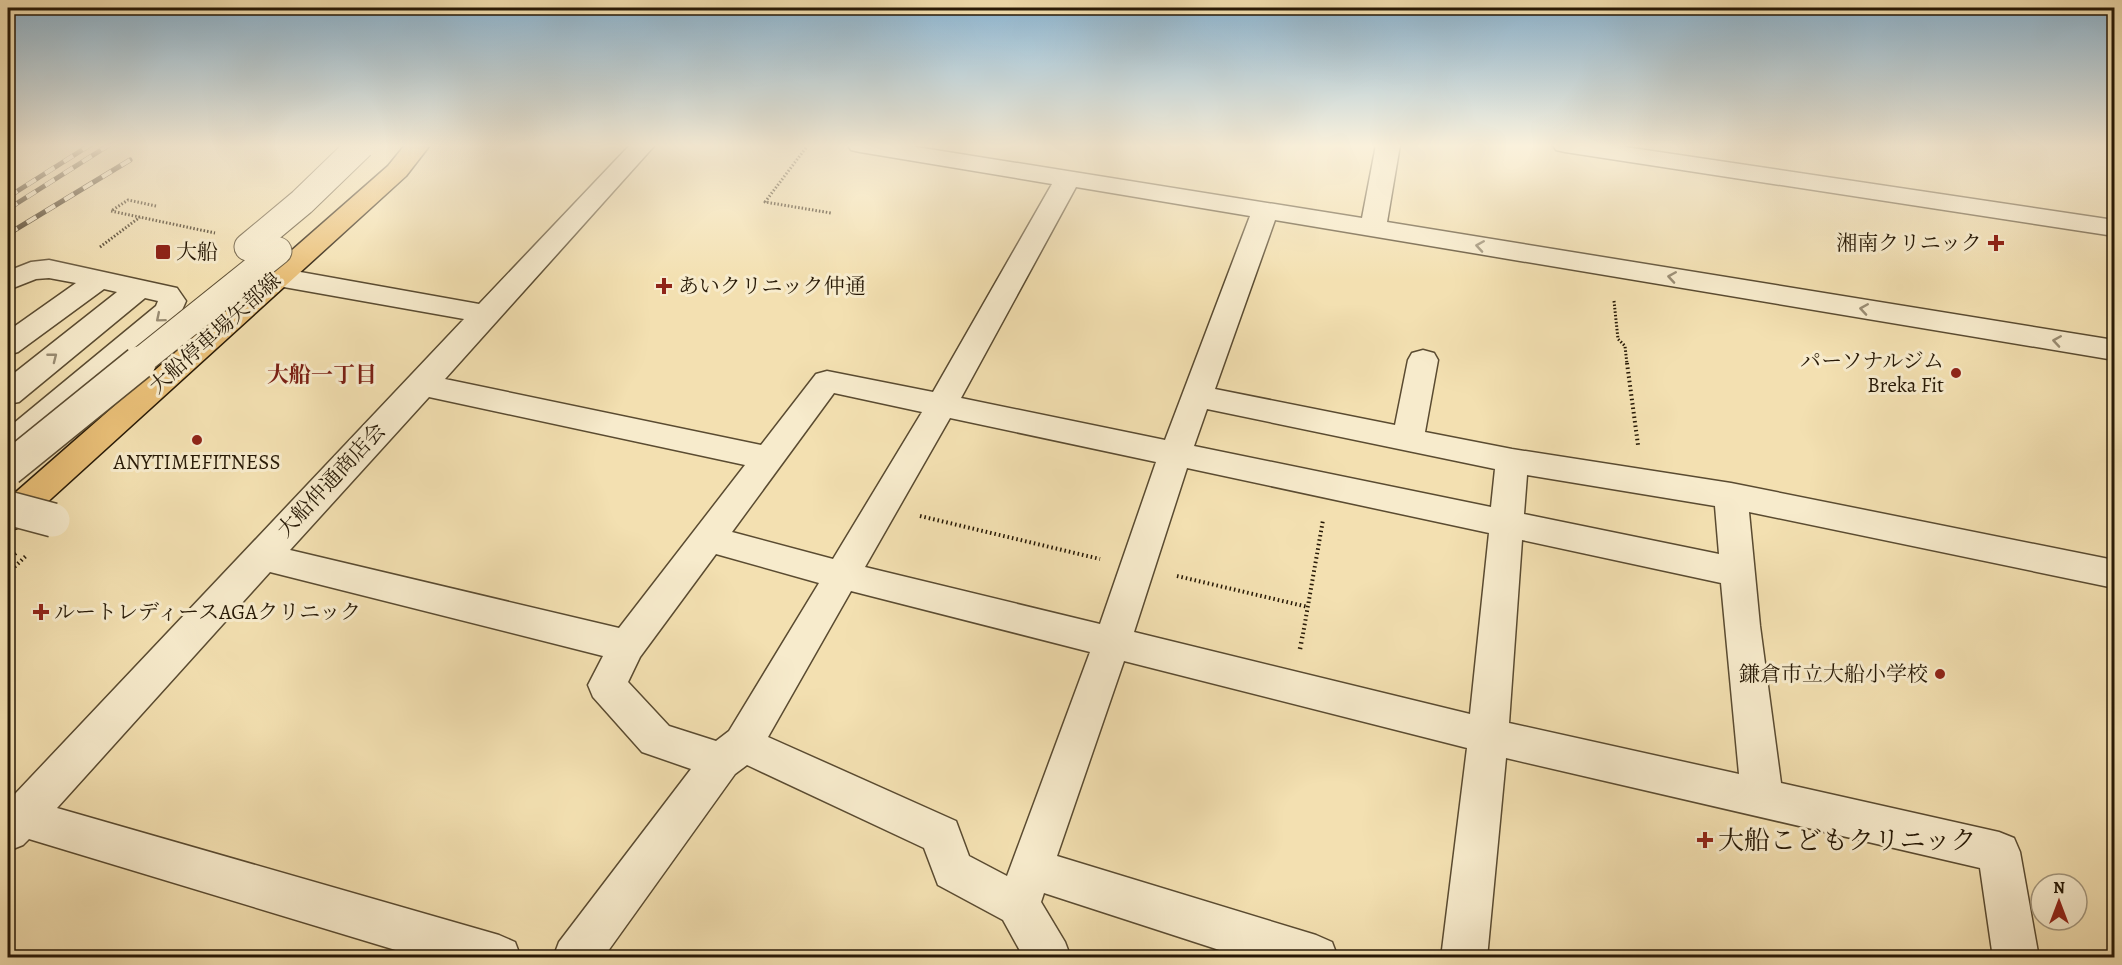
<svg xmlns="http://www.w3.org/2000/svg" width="2122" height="965" font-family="Alegreya,'Noto Serif JP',serif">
<rect width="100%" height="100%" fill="#f3e0b1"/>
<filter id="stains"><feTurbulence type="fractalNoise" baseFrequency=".00333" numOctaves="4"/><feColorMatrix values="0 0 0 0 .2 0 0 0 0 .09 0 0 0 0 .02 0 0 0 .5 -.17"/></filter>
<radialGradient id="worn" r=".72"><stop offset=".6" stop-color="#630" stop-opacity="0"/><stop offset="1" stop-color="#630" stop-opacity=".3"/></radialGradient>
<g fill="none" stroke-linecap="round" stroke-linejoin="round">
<g stroke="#5a4b31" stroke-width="3">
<g id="minor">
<path d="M630,145H655L445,379L761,445L816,374L827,371L933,392L1052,184L860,152L851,150L848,145H904L1362,218L1376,145H1400L1387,222L2114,340V360L1275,220L1215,389L1395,425L1408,360L1412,353L1423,350L1434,353L1438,360L1425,432L1512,449L1731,483L2114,560V588L1749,512L1760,626L1781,783L1999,832L2014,838L2020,852L2039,958H1993L1980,868L1506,758L1487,958H1441L1467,748L1124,661L1057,856L1316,935L1332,942L1338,958H1244L1044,893L1041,902L1065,942L1071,958H1024L1003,920L938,885L924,848L747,765L735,774L603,958H553L559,942L691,769L642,752L593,697L588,685L603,656L270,572L57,808L499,935L515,942L521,958H422L29,839L23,845L8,851V794L14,795L464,319L278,286L268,283L264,277L268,271L278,268L479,304ZM1076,187L1250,216L1165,440L961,398ZM834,393L922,412L833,559L732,532ZM429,397L745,465L619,628L290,550ZM1207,409L1495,469L1491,507L1194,446ZM950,418L1156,462L1100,624L865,567ZM1187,468L1489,533L1470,714L1134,632ZM1527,475L1715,506L1719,554L1524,514ZM1522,540L1721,583L1739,774L1509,723ZM716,554L819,583L729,731L716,741L669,726L628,682L640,657ZM851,591L1090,652L1007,876L969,856L956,821L768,737Z"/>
<polygon points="1553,145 1612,145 2114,220 2114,236 1565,152 1556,150"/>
<polygon points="49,260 177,288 186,301 179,317 19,453 8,457 8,428 156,306 158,301 145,298 19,402 8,404 8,378 117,292 104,289 18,352 8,355 8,331 76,283 49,278 36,279 8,290 8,271 31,262"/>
</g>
</g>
<g stroke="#271906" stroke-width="3">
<polygon id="major" points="405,145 430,145 406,176 20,527 8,531 8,499 388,166"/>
</g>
<g stroke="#271906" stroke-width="3" stroke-dasharray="1.5 2" stroke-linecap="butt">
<polyline points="808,145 765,202 831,213"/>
<polyline points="156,206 128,200 111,211 215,233"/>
<polyline points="100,247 140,217"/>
<polyline points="1614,301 1618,339 1625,346 1627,364"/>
</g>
<g stroke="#271906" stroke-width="4" stroke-dasharray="1.5 3" stroke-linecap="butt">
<polyline points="1627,363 1638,445"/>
<polyline points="920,516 1100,559"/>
<polyline points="8,560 16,553"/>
<polyline points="8,573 27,555"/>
<polyline points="1177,576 1308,607"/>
<polyline points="1303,634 1323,520"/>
</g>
<polyline stroke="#271906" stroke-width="4.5" stroke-dasharray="1.5 4" stroke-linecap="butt" points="1300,649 1303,633"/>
<use href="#minor" fill="#f7ebcc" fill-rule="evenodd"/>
<use href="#major" fill="#eac078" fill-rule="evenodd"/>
<g stroke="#271906" stroke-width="5">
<g id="rail">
<polyline points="8,197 90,145"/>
<polyline points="8,209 109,145"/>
<polyline points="8,234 130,160"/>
</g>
</g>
<use href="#rail" stroke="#f7ebcc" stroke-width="4" stroke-dasharray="11" stroke-linecap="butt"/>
<g stroke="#5a4b31" stroke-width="29" stroke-linecap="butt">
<polyline id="minor-bridge-far1" points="137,364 278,251 248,247 302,202 361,145"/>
</g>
<g stroke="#5a4b31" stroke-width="36" stroke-linecap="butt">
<g id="minor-bridge">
<polyline points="8,469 139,363"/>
<polyline points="8,508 53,520"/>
</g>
</g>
<use href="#minor-bridge-far1" stroke="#f7ebcc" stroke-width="27"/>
<use href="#minor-bridge" stroke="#f7ebcc" stroke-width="33"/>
</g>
<defs><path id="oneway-chevron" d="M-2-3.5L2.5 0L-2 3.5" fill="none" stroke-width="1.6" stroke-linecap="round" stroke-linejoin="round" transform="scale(1.5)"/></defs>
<g stroke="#998c73">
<use href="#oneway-chevron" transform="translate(1480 246) rotate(-171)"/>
<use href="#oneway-chevron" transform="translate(1672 277) rotate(-171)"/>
<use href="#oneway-chevron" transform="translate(1864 309) rotate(-171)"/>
<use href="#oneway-chevron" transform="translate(160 318) rotate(140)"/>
<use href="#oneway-chevron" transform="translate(2057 341) rotate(-171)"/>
<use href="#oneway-chevron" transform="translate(53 357) rotate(-38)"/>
</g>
<linearGradient id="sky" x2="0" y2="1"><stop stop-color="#8bb6d4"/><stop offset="0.52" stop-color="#faf1dc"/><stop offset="1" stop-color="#faf1dc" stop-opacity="0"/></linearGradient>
<rect width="2122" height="280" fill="url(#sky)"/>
<g fill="#8f2418" stroke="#f7ebcc" stroke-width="2">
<path d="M1993 234h6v6h6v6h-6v6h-6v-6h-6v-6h6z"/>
<rect x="155" y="244" width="16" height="16" rx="3"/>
<path d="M661 277h6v6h6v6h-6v6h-6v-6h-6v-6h6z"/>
<circle cx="1956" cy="373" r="6"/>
<circle cx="197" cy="440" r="6"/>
<path d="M38 603h6v6h6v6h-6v6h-6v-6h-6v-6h6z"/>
<circle cx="1940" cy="674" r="6"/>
<path d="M1702 831h6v6h6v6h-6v6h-6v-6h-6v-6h6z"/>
</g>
<g text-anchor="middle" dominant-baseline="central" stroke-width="6" stroke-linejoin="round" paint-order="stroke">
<g font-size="21" fill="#271906" stroke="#f7ebcc" text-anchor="end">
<text x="1982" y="243">湘南クリニック</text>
<text x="176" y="252" text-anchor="start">大船</text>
<text x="678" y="286" text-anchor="start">あいクリニック仲通</text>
<text x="1944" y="361">パーソナルジム<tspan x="1944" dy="24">Breka Fit</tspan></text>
<text x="197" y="462" text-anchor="middle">ANYTIMEFITNESS</text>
<text x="54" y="612" text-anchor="start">ルートレディースAGAクリニック</text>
<text x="1928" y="674">鎌倉市立大船小学校</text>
</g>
<g font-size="21" fill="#271906" stroke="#f7ebcc">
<text transform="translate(215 333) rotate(-42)">大船停車場矢部線</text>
<text transform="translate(331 480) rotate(-47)">大船仲通商店会</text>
</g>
<g font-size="22" font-weight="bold" fill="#7a1f14" stroke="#f7ebcc">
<text x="322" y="375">大船一丁目</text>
</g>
<g font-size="26" fill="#271906" stroke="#f7ebcc" text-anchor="start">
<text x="1718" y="840">大船こどもクリニック</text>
</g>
</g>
<rect width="2122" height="965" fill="none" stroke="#f3e0b1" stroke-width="30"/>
<rect x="9" y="9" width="2104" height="947" fill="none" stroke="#271906" stroke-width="3"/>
<rect x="15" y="15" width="2092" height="935" fill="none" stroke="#271906" stroke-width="1.5"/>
<g transform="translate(2059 902)"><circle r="28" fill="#f7ebcc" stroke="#a4977d" stroke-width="1.5"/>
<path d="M0-4.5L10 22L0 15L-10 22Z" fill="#8f2418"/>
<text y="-9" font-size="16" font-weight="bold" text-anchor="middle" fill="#271906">N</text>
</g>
<rect width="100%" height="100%" filter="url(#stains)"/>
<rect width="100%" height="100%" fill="url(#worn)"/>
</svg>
